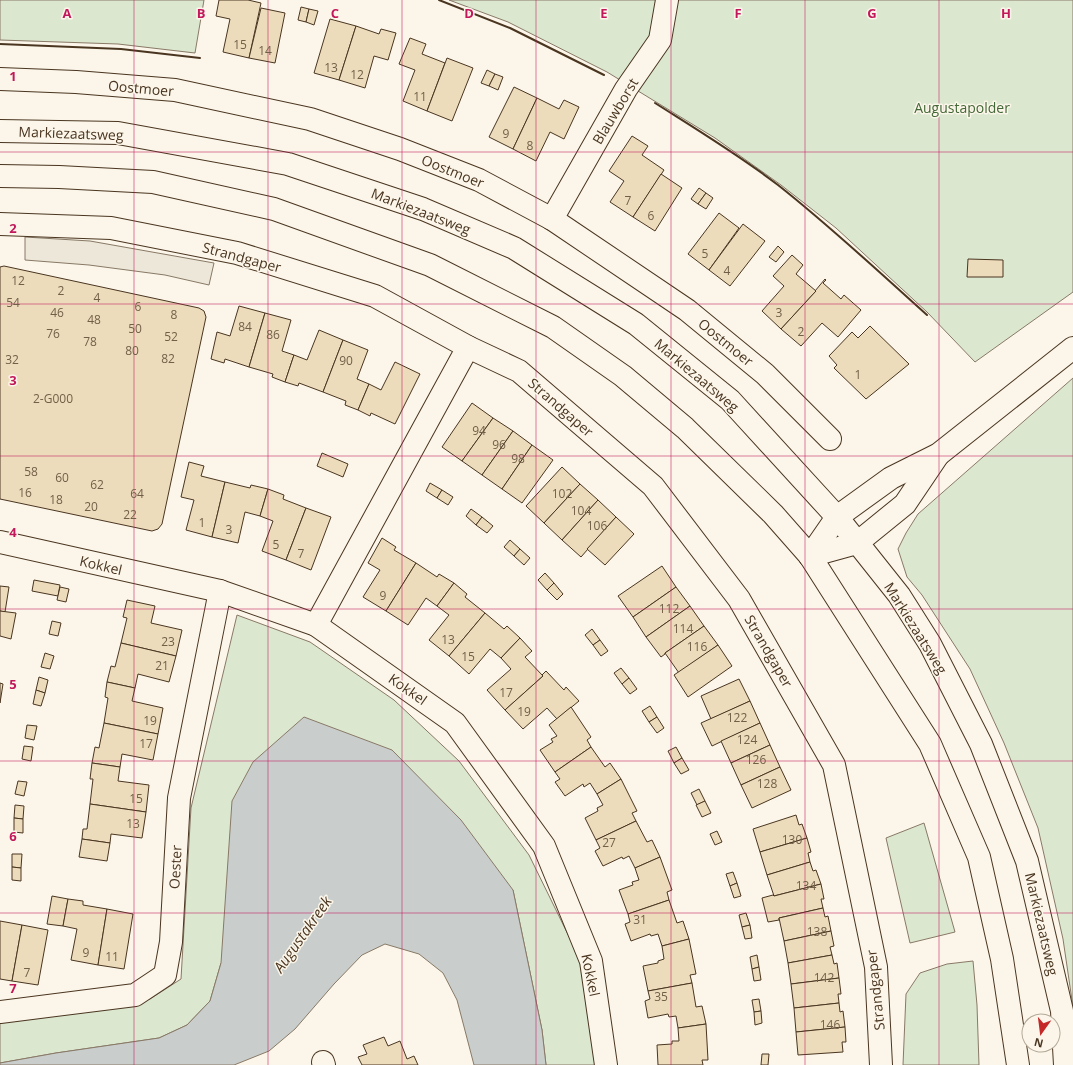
<svg xmlns="http://www.w3.org/2000/svg" width="1073" height="1065" font-family="'Open Sans',sans-serif">
<rect width="100%" height="100%" fill="#fbf6e9"/>
<g fill="#dce7d0" stroke="#887966">
<polygon points="0,0 204,0 195,53 118,44 0,40"/>
<polygon points="449,0 1073,0 1073,292 975,362 927,312 836,228 781,185 715,138 607,72 508,22"/>
<polygon points="1073,378 1073,1007 1063,939 1038,828 1004,743 970,669 922,595 907,577 898,549 906,533 918,514"/>
<polygon points="237,615 310,642 394,700 459,761 529,855 581,961 597,1065 546,1065 542,1030 513,890 221,963 210,1001 187,1025 159,1038 56,1053 0,1063 0,1022 150,999 181,979 191,808"/>
<polygon points="924,823 955,932 910,943 886,838"/>
<polygon points="973,961 977,1005 979,1065 903,1065 906,994 920,973 947,964"/>
</g>
<polygon fill="#ede7d9" stroke="#887966" points="25,237 90,241 214,263 209,285 165,275 89,265 25,260"/>
<polygon fill="#c9cecd" stroke="#887966" points="304,717 392,750 461,820 513,890 542,1030 546,1065 474,1065 457,1000 443,973 419,954 385,944 362,955 334,984 295,1029 269,1051 234,1065 0,1065 0,1063 56,1053 159,1038 187,1025 210,1001 221,963 232,801 253,762"/>
<g fill="#ecdcbc" stroke="#4a3520">
<polygon points="219,0 248,0 261,3 249,58 223,52 230,19 216,16"/>
<polygon points="301,7 309,9 306,22 298,20"/>
<polygon points="261,8 285,13 275,63 249,58"/>
<polygon points="309,9 318,11 314,25 306,22"/>
<polygon points="330,19 356,26 339,80 314,73"/>
<polygon points="356,26 379,34 381,29 396,33 388,60 374,56 365,88 339,80"/>
<polygon points="410,38 426,44 422,54 445,63 427,111 403,101 415,70 399,64"/>
<polygon points="447,58 473,68 452,121 427,111"/>
<polygon points="487,70 495,74 489,86 481,83"/>
<polygon points="495,74 503,77 498,90 489,86"/>
<polygon points="514,87 537,98 513,149 489,137"/>
<polygon points="537,98 559,109 564,100 579,107 564,139 550,132 536,161 513,149"/>
<polygon points="632,136 648,146 642,155 664,170 633,217 610,202 624,181 609,171"/>
<polygon points="661,174 682,188 655,231 633,217"/>
<polygon points="699,188 706,193 698,204 691,199"/>
<polygon points="706,193 713,198 706,209 698,204"/>
<polygon points="719,213 739,228 709,270 688,254"/>
<polygon points="743,224 765,241 730,286 709,270"/>
<polygon points="778,246 784,252 776,262 769,257"/>
<polygon points="792,255 803,265 796,274 816,291 781,329 762,311 784,286 773,276"/>
<polygon points="968,259 1003,260 1003,277 967,277"/>
<polygon points="4,266 199,308 204,311 206,317 162,524 158,529 152,531 0,499 0,267"/>
<polygon points="825,279 826,280 823,283 841,299 844,295 861,310 838,337 822,323 801,346 781,329 816,291 815,291"/>
<polygon points="239,306 265,313 249,367 225,359 224,363 211,359 217,332 230,336"/>
<polygon points="265,313 291,320 282,351 294,355 285,382 272,377 273,374 249,367"/>
<polygon points="870,326 909,364 866,399 834,368 837,365 829,356 852,332 858,338"/>
<polygon points="319,330 343,340 323,392 299,383 298,386 285,382 294,355 307,360"/>
<polygon points="343,340 368,350 357,379 369,384 358,410 345,405 346,401 323,392"/>
<polygon points="395,362 420,374 395,424 371,413 370,416 358,410 369,384 381,390"/>
<polygon points="472,403 493,418 462,461 442,447"/>
<polygon points="493,418 513,431 482,475 462,461"/>
<polygon points="513,431 532,445 502,489 482,475"/>
<polygon points="532,445 553,460 522,503 502,489"/>
<polygon points="322,453 348,464 343,477 317,466"/>
<polygon points="189,462 204,466 201,476 225,482 212,537 186,530 194,500 181,497"/>
<polygon points="562,467 580,484 544,523 526,506"/>
<polygon points="225,482 250,488 251,485 268,489 260,516 245,512 238,543 212,537"/>
<polygon points="430,483 442,490 437,498 426,491"/>
<polygon points="580,484 598,500 562,540 544,523"/>
<polygon points="268,489 284,495 283,499 306,508 286,560 262,551 273,521 260,516"/>
<polygon points="442,490 453,497 448,505 437,498"/>
<polygon points="598,500 616,517 581,557 562,540"/>
<polygon points="306,508 331,517 311,570 286,560"/>
<polygon points="471,509 482,517 476,525 466,516"/>
<polygon points="482,517 493,526 487,533 476,525"/>
<polygon points="616,517 634,534 605,565 587,549"/>
<polygon points="382,538 396,547 394,550 416,563 386,611 363,597 380,570 368,563"/>
<polygon points="510,540 520,549 514,556 504,547"/>
<polygon points="520,549 530,558 524,565 514,556"/>
<polygon points="416,563 437,577 439,574 454,583 437,606 426,598 408,625 386,611"/>
<polygon points="662,566 676,587 633,617 618,596"/>
<polygon points="545,573 554,583 547,590 538,580"/>
<polygon points="34,580 60,585 58,596 32,591"/>
<polygon points="454,583 467,594 465,597 485,613 449,656 429,640 449,615 437,606"/>
<polygon points="554,583 563,594 557,600 547,590"/>
<polygon points="0,586 9,587 5,612 0,611"/>
<polygon points="60,587 69,589 66,602 57,600"/>
<polygon points="676,587 690,606 646,637 633,617"/>
<polygon points="127,600 155,606 151,623 182,630 176,656 121,643 127,618 123,617"/>
<polygon points="690,606 704,626 665,653 665,654 661,657 646,637"/>
<polygon points="0,611 16,613 11,639 0,636"/>
<polygon points="485,613 504,629 507,626 520,638 501,658 490,649 469,674 449,656"/>
<polygon points="52,621 61,623 58,636 49,634"/>
<polygon points="704,626 718,645 679,673 665,653"/>
<polygon points="592,629 600,640 593,645 585,635"/>
<polygon points="520,638 532,651 525,657 543,676 505,710 487,690 511,669 501,658"/>
<polygon points="600,640 608,651 601,656 593,645"/>
<polygon points="121,643 176,656 169,682 138,674 135,688 107,682 111,666 115,667"/>
<polygon points="718,645 732,666 688,697 674,675"/>
<polygon points="45,653 54,656 50,669 41,667"/>
<polygon points="621,668 629,678 622,684 614,673"/>
<polygon points="546,671 564,690 566,687 579,701 557,719 547,708 523,729 505,710 543,676 542,675"/>
<polygon points="39,677 48,680 45,693 36,690"/>
<polygon points="629,678 637,689 630,694 622,684"/>
<polygon points="739,679 750,701 711,719 701,696"/>
<polygon points="107,682 135,688 132,701 163,708 158,734 104,723 108,698 105,697"/>
<polygon points="0,683 3,684 0,703"/>
<polygon points="36,690 45,693 41,706 33,704"/>
<polygon points="750,701 760,723 712,746 701,723"/>
<polygon points="650,706 657,717 649,722 642,711"/>
<polygon points="571,707 591,737 587,740 591,747 555,772 540,750 553,742 551,739 557,736 549,725"/>
<polygon points="657,717 664,728 657,733 649,722"/>
<polygon points="104,723 158,734 153,760 122,754 120,767 92,763 95,747 99,748"/>
<polygon points="760,723 770,745 731,763 721,741"/>
<polygon points="27,725 37,726 34,740 25,738"/>
<polygon points="770,745 780,767 741,785 731,763"/>
<polygon points="24,746 33,747 31,761 22,759"/>
<polygon points="591,747 605,767 610,763 621,779 597,794 590,783 584,787 583,784 565,796 555,782 560,779 555,772"/>
<polygon points="676,747 682,758 674,763 668,751"/>
<polygon points="682,758 689,770 681,774 674,763"/>
<polygon points="92,763 120,767 118,781 149,785 146,812 90,804 93,779 90,779"/>
<polygon points="780,767 791,790 752,808 741,785"/>
<polygon points="621,779 637,811 632,813 636,821 596,840 585,818 598,811 597,808 603,805 597,794"/>
<polygon points="18,781 27,782 24,796 15,794"/>
<polygon points="699,789 705,801 697,805 691,793"/>
<polygon points="705,801 711,813 702,817 696,805"/>
<polygon points="90,804 146,812 142,838 111,834 110,843 82,839 83,829 87,829"/>
<polygon points="15,805 24,806 23,819 14,818"/>
<polygon points="796,815 799,825 802,824 807,838 760,852 753,829"/>
<polygon points="14,818 23,819 23,833 14,832"/>
<polygon points="636,821 647,842 652,840 660,857 635,868 629,856 623,859 622,857 603,866 595,851 600,848 596,840"/>
<polygon points="717,831 722,842 715,845 710,834"/>
<polygon points="807,838 811,852 808,853 810,862 767,875 760,852"/>
<polygon points="82,839 110,843 107,861 79,857"/>
<polygon points="12,854 22,854 21,868 12,867"/>
<polygon points="660,857 672,890 667,892 669,900 628,914 619,890 633,885 632,882 639,880 635,868"/>
<polygon points="810,862 813,871 816,870 821,884 774,896 767,875"/>
<polygon points="12,867 21,868 21,881 12,880"/>
<polygon points="733,872 737,883 730,886 726,874"/>
<polygon points="737,883 741,896 734,898 730,886"/>
<polygon points="821,884 824,899 821,899 823,908 779,918 779,920 768,922 762,898 773,895 774,896"/>
<polygon points="52,896 68,899 63,926 47,924"/>
<polygon points="68,899 83,901 83,905 107,909 98,965 71,960 77,929 63,926"/>
<polygon points="669,900 677,923 683,921 689,939 662,946 658,934 651,936 650,934 631,941 625,924 630,922 628,914"/>
<polygon points="823,908 825,917 828,916 831,931 784,941 779,918"/>
<polygon points="107,909 133,914 124,969 98,965"/>
<polygon points="746,913 750,925 742,927 739,915"/>
<polygon points="0,921 22,925 12,981 0,979"/>
<polygon points="22,925 48,930 38,985 12,981"/>
<polygon points="750,925 752,938 745,939 742,927"/>
<polygon points="831,931 834,946 830,947 832,955 788,963 784,941"/>
<polygon points="689,939 696,974 690,975 692,983 648,991 643,966 658,963 658,961 664,959 662,946"/>
<polygon points="757,955 759,967 752,969 750,957"/>
<polygon points="832,955 834,964 837,963 839,978 791,984 788,963"/>
<polygon points="759,967 761,980 754,981 752,969"/>
<polygon points="839,978 841,994 838,994 839,1003 794,1008 791,984"/>
<polygon points="692,983 696,1007 702,1006 706,1024 678,1028 676,1016 669,1017 668,1014 648,1018 645,1001 650,999 648,991"/>
<polygon points="759,999 761,1011 754,1012 752,1000"/>
<polygon points="839,1003 840,1012 843,1011 845,1027 796,1032 794,1008"/>
<polygon points="761,1011 762,1023 755,1025 754,1012"/>
<polygon points="706,1024 708,1060 702,1060 703,1065 658,1065 657,1045 672,1044 672,1041 679,1041 678,1028"/>
<polygon points="845,1027 846,1042 842,1042 843,1052 798,1055 796,1032"/>
<polygon points="384,1037 388,1046 400,1041 407,1059 414,1056 418,1065 362,1065 358,1057 367,1054 363,1045"/>
<polygon points="762,1054 769,1054 768,1065 761,1065"/>
</g>
<g fill="none" stroke-linecap="round" stroke-linejoin="round">
<g stroke="#4a3520" stroke-width="24">
<g id="minor">
<polyline points="0,79 76,82 175,90 310,119 400,149 479,180 552,219 687,310 765,374 830,439"/>
<polyline points="552,219 626,89 660,40 667,0"/>
<polyline points="0,224 111,228 237,253 375,296 468,347 519,371 653,486 739,599 834,765 876,967 881,1065"/>
<polyline points="0,542 220,591 316,625 455,723 544,846 591,961 606,1065"/>
<polyline points="810,556 837,517 891,478 939,454 1073,348"/>
<polyline points="810,556 857,543 905,504 938,455"/>
<polyline points="316,625 468,347"/>
<polyline points="0,1012 135,995 165,975 171,942 179,798 220,591"/>
<polyline points="323,1062 324,1065"/>
</g>
</g>
<g stroke="#4a3520" stroke-width="24">
<g id="major">
<polyline points="0,131 118,133 288,164 423,209 514,248 636,324 730,400 837,517 899,595 930,644 981,744 1027,861 1062,1011 1065,1065"/>
<polyline points="0,176 59,177 153,182 274,209 430,265 553,327 623,376 685,428 773,514 810,556 930,744 979,857 1002,959 1018,1065"/>
</g>
</g>
<use href="#minor" stroke="#fbf6e9" stroke-width="22"/>
<use href="#major" stroke="#fbf6e9" stroke-width="22"/>
<g stroke="#4a3520" stroke-width="2">
<polyline points="439,0 510,28 604,75"/>
<polyline points="0,44 121,49 200,58"/>
<path d="M655,103C696,129 739,155 778,185C830,226 878,271 927,315"/>
</g>
</g>
<path fill="none" stroke="#c2185b" stroke-width="1" stroke-opacity="0.55" d="M134,0V1065M268,0V1065M402,0V1065M536,0V1065M671,0V1065M805,0V1065M939,0V1065M0,152H1073M0,304H1073M0,456H1073M0,609H1073M0,761H1073M0,913H1073"/>
<g text-anchor="middle" dominant-baseline="central" stroke-width="3" stroke-linejoin="round" paint-order="stroke">
<g font-size="12" fill="#725f47">
<text x="240" y="44">15</text>
<text x="265" y="50">14</text>
<text x="331" y="67">13</text>
<text x="357" y="74">12</text>
<text x="420" y="96">11</text>
<text x="506" y="133">9</text>
<text x="530" y="145">8</text>
<text x="628" y="200">7</text>
<text x="651" y="215">6</text>
<text x="705" y="253">5</text>
<text x="727" y="270">4</text>
<text x="18" y="280">12</text>
<text x="61" y="290">2</text>
<text x="97" y="297">4</text>
<text x="13" y="302">54</text>
<text x="138" y="306">6</text>
<text x="57" y="312">46</text>
<text x="779" y="312">3</text>
<text x="174" y="314">8</text>
<text x="94" y="319">48</text>
<text x="245" y="326">84</text>
<text x="135" y="328">50</text>
<text x="801" y="331">2</text>
<text x="53" y="333">76</text>
<text x="273" y="334">86</text>
<text x="171" y="336">52</text>
<text x="90" y="341">78</text>
<text x="132" y="350">80</text>
<text x="168" y="358">82</text>
<text x="12" y="359">32</text>
<text x="346" y="360">90</text>
<text x="858" y="374">1</text>
<text x="53" y="398">2-G000</text>
<text x="479" y="430">94</text>
<text x="499" y="444">96</text>
<text x="518" y="458">98</text>
<text x="31" y="471">58</text>
<text x="62" y="477">60</text>
<text x="97" y="484">62</text>
<text x="25" y="492">16</text>
<text x="137" y="493">64</text>
<text x="562" y="493">102</text>
<text x="56" y="499">18</text>
<text x="91" y="506">20</text>
<text x="581" y="510">104</text>
<text x="130" y="514">22</text>
<text x="202" y="522">1</text>
<text x="597" y="525">106</text>
<text x="229" y="529">3</text>
<text x="276" y="544">5</text>
<text x="301" y="553">7</text>
<text x="383" y="595">9</text>
<text x="669" y="608">112</text>
<text x="683" y="628">114</text>
<text x="448" y="639">13</text>
<text x="168" y="641">23</text>
<text x="697" y="646">116</text>
<text x="468" y="656">15</text>
<text x="162" y="665">21</text>
<text x="506" y="692">17</text>
<text x="524" y="711">19</text>
<text x="737" y="717">122</text>
<text x="150" y="720">19</text>
<text x="747" y="739">124</text>
<text x="146" y="743">17</text>
<text x="756" y="759">126</text>
<text x="767" y="783">128</text>
<text x="136" y="798">15</text>
<text x="133" y="823">13</text>
<text x="792" y="839">130</text>
<text x="609" y="842">27</text>
<text x="806" y="885">134</text>
<text x="640" y="919">31</text>
<text x="817" y="931">138</text>
<text x="86" y="952">9</text>
<text x="112" y="956">11</text>
<text x="27" y="972">7</text>
<text x="824" y="977">142</text>
<text x="661" y="996">35</text>
<text x="830" y="1024">146</text>
</g>
<g font-size="14" fill="#4a3520" stroke="#fbf6e9">
<text transform="translate(141 88) rotate(5)">Oostmoer</text>
<text transform="translate(615 111) rotate(-59)">Blauwborst</text>
<text transform="translate(71 133) rotate(2)">Markiezaatsweg</text>
<text transform="translate(453 171) rotate(22)">Oostmoer</text>
<text transform="translate(421 211) rotate(21)">Markiezaatsweg</text>
<text transform="translate(242 257) rotate(15)">Strandgaper</text>
<text transform="translate(726 342) rotate(39)">Oostmoer</text>
<text transform="translate(697 375) rotate(40)">Markiezaatsweg</text>
<text transform="translate(561 407) rotate(41)">Strandgaper</text>
<text transform="translate(101 565) rotate(13)">Kokkel</text>
<text transform="translate(916 628) rotate(58)">Markiezaatsweg</text>
<text transform="translate(769 651) rotate(60)">Strandgaper</text>
<text transform="translate(408 689) rotate(35)">Kokkel</text>
<text transform="translate(175 867) rotate(-87)">Oester</text>
<text transform="translate(1042 924) rotate(77)">Markiezaatsweg</text>
<text transform="translate(591 975) rotate(78)">Kokkel</text>
<text transform="translate(875 990) rotate(-96)">Strandgaper</text>
</g>
<g font-size="14" fill="#436837" stroke="#fbf6e9">
<text x="962" y="107">Augustapolder</text>
</g>
<g font-size="15" font-style="italic" fill="#4a3520" stroke="#fbf6e9">
<text transform="translate(302 934) rotate(-55)">Augustakreek</text>
</g>
</g>
<g font-size="13" text-anchor="middle" font-weight="bold" fill="#c2185b" stroke="#fbf6e9" stroke-width="3" stroke-linejoin="round" paint-order="stroke">
<text x="67" y="18">A</text>
<text x="201" y="18">B</text>
<text x="335" y="18">C</text>
<text x="469" y="18">D</text>
<text x="604" y="18">E</text>
<text x="738" y="18">F</text>
<text x="872" y="18">G</text>
<text x="1006" y="18">H</text>
<text x="13" y="81">1</text>
<text x="13" y="233">2</text>
<text x="13" y="385">3</text>
<text x="13" y="537">4</text>
<text x="13" y="689">5</text>
<text x="13" y="841">6</text>
<text x="13" y="993">7</text>
</g>
<g transform="translate(1041 1033) rotate(194)"><circle r="19" fill="#fbf6e9" stroke="#b4a999"/>
<path d="M0-3L7 15L0 10L-7 15Z" fill="#c62828"/>
<text y="-6" font-size="11" font-weight="bold" text-anchor="middle" fill="#4a3520">N</text>
</g>
</svg>
